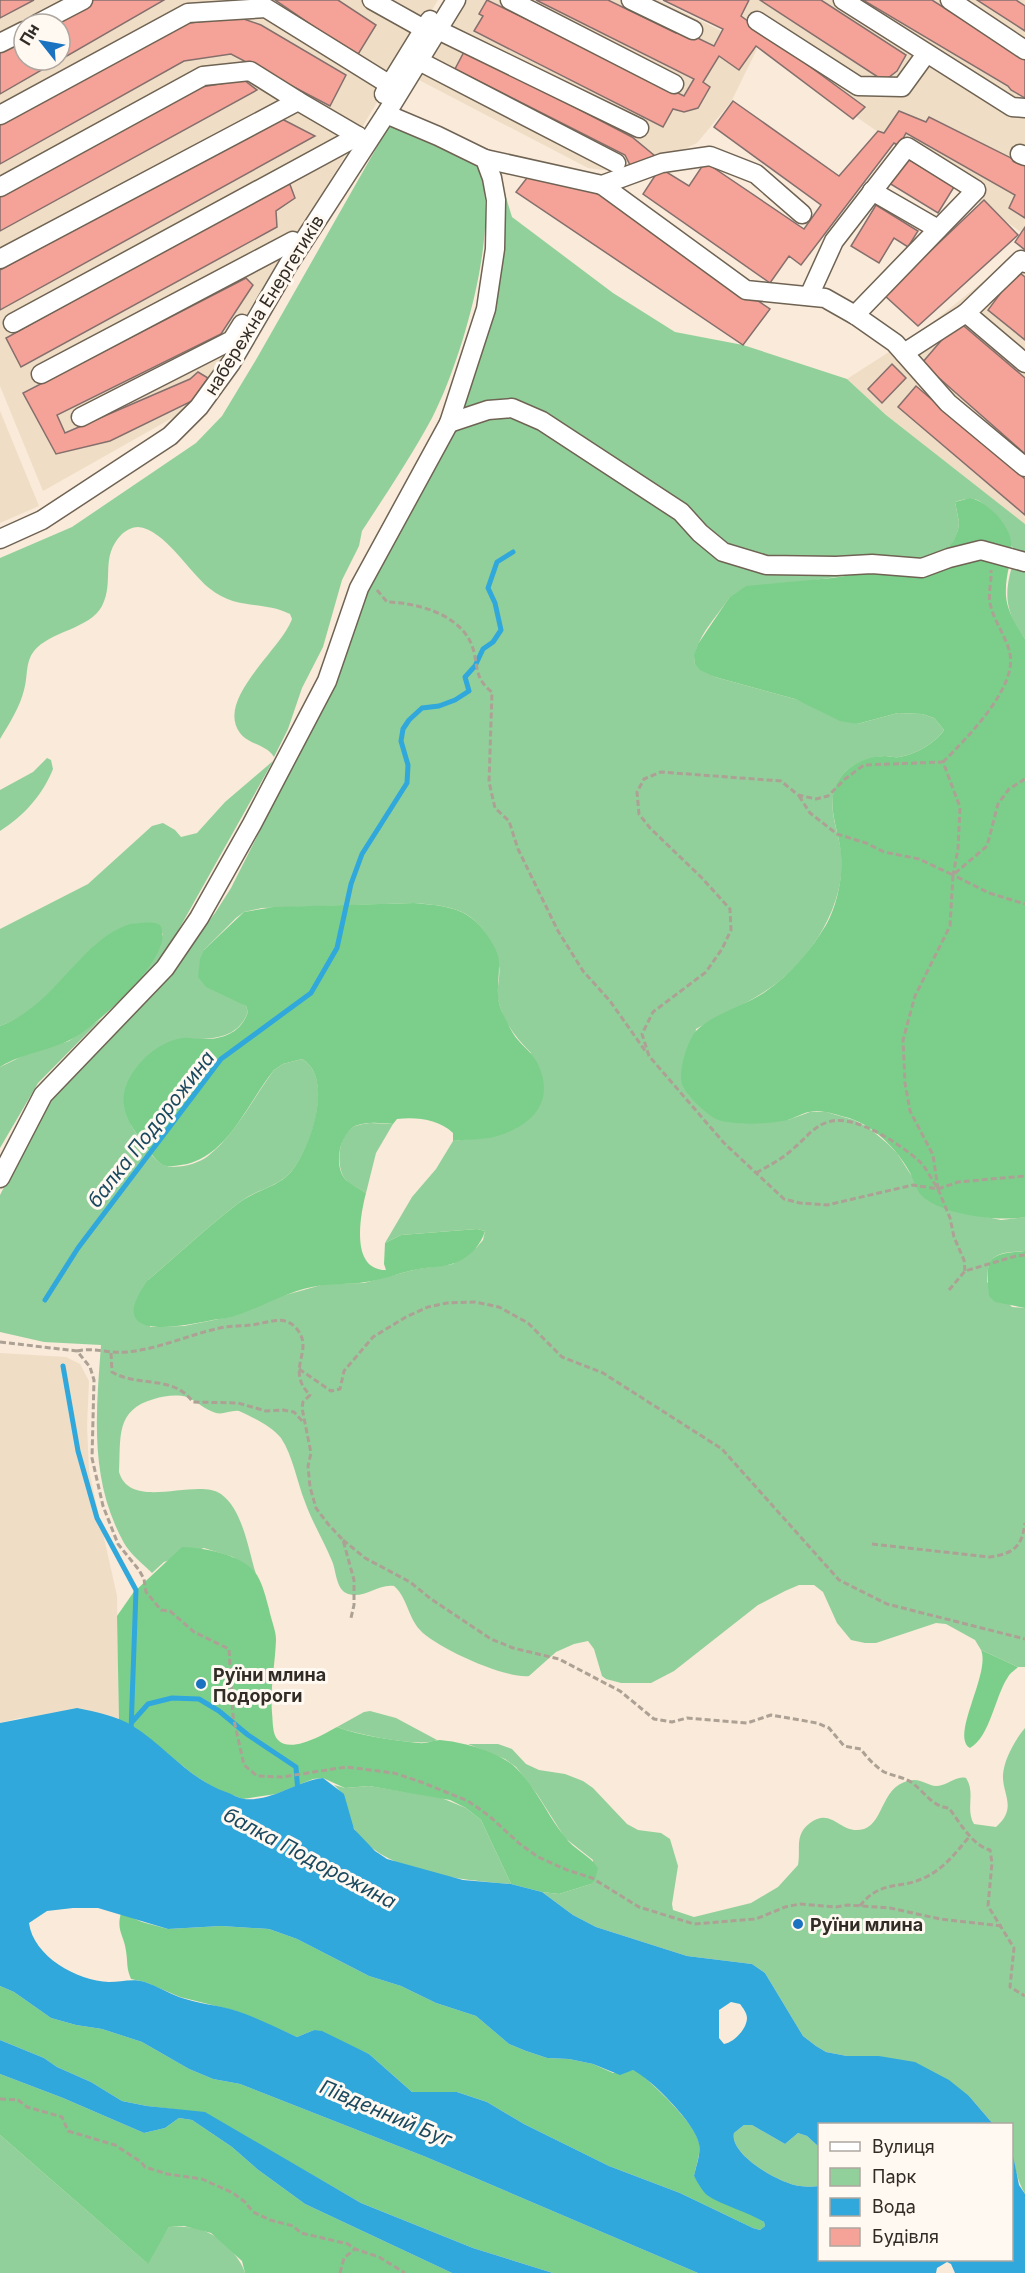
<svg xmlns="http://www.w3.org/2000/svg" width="1025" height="2273" font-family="Inter,sans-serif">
<rect width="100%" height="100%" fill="#f9ead9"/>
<g fill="#f0ddc5" fill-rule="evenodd">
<path d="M0,0H438L197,404L43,491L0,386ZM24,24H60V60H24Z"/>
<polygon points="466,0 659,0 757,49 731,102 697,143 661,160 625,173 588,168 419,80"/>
<polygon points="664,0 1025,0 1025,235 758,48"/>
<polygon points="1025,248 1025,524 886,415 847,379 923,330"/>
<polygon points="0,411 39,506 0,523"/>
<polygon points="0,1353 66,1357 80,1364 89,1381 87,1426 89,1471 117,1596 119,1720 105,1714 19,1718 0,1723"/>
</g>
<g fill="#92d09b" fill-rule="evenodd">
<path d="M390,124C407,131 467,153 476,164C482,171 482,181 484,190C493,251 460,364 432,418C411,457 386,494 362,531L359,546L342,580L323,647L302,688L288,729L274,757C266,744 249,745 240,733C215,699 281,650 292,619L290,614C262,600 237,611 209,588C189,572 164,529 138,527C132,527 127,530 122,534C99,557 115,581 102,606C90,629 50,631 34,651C25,662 28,677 24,690C20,707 9,724 0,739V558L72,527L196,443L222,416L257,358Z"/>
<path d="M498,182L505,194L512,217L613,293L675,332L743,345L847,379L886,415L1025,524V639C1001,607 1005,588 1016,553C1007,539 990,502 974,499C968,498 961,500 955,502L959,522L958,530L953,543L945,551L928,564L808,581L729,598C717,617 692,641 695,664L715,677L795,699L857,724L898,713L922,714L934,718L944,730C936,743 914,755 899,757C894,758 890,756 885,756C869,757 850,764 841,777C824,802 837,825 841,851C848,904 808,965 764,992C743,1006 719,1016 696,1029L689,1095L715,1118L788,1120L810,1112H826L854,1120L869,1128L888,1144L897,1153L911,1175L957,1211L1001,1220L1025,1217V1251C999,1253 987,1252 987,1282L1012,1307L1025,1308V1667H1018L981,1650L975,1640L946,1624L936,1623L876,1643H865L851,1640L837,1623L823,1592L814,1585H799L785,1591L758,1605L674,1671L651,1683H621L606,1679L602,1676L594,1649L588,1641L574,1644L556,1652L529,1676C505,1679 435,1647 420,1630C408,1617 407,1597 394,1586C378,1583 362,1601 346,1593C336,1588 336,1570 332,1561C324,1541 312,1522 305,1502C297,1482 293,1456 281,1438C272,1426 252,1417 239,1411C231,1410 223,1415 216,1413C205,1410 197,1401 187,1397C176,1394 164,1396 154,1399C115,1410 121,1437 119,1472C131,1512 196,1477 221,1494C243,1510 248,1549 256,1574L233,1557L204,1548L164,1562L152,1573C143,1564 130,1554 124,1543C89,1480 96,1413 101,1345L44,1342L0,1332V1195L38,1120L57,1092L168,975L215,913L231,888L287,777L304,743L353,616L433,452L488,296ZM414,903C452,906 477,909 493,948C495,953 499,960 499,966C501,978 495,990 499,1003C504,1023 517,1039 531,1053L469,1139L453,1141L436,1169L412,1197L385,1243L401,1235L477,1229L485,1231L483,1240L477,1247L453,1264L417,1269L364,1283L325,1284L282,1296L229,1317L184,1326L150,1327L148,1280C179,1254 208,1226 240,1202C255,1190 278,1187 291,1172C311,1149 335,1078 302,1059L283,1064L274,1070C254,1097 234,1136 208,1156C198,1164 176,1170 164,1165C153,1161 137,1135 131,1125L202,1039C223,1038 240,1033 248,1012L246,1006L235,999L204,950L236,918L244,912L262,908Z"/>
<path d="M47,758L51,760L53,769C43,794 24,816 0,831V790L33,772Z"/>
<path d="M273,761L174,938L155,967L134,986L157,952L163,934L157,924C150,924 141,922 134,924C91,934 68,980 36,1006C25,1015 13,1021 0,1026V929L88,884L152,826L163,823L175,830L181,837L197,833L225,802Z"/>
<polygon points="102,1018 38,1083 0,1148 0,1067 25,1055 69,1041"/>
<path d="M370,1123L393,1124L376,1153L366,1193C360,1189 351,1185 346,1180C336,1169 338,1141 348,1131C354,1125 362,1124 370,1123Z"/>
<path d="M370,1711L396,1718L437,1740C421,1748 355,1734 337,1727L364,1712Z"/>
<path d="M1025,1728V2194C1013,2174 1012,2148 1012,2124H993L969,2096L879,2056H847L826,2052L816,2046L803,2036L765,1973L752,1964L687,1956L596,1927L573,1915L542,1892L559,1894L591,1884L593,1860L565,1838L537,1794L516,1767L505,1759L468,1744H498L512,1749L526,1764L539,1770L565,1774L583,1781L593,1788L627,1824L638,1830L661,1833L670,1839L678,1866L672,1904L673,1910L694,1917L751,1903L778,1887L798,1865C801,1848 794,1835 810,1823C833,1806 840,1836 864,1829C885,1822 881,1782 914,1780C923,1780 929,1786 936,1786C947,1786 957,1775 966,1778C976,1793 965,1809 974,1824L996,1827C1018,1808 1002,1794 1003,1775C1004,1759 1015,1740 1025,1728Z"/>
<path d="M334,1785L345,1788L369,1786L439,1797L466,1808L481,1820L511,1884C464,1880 384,1874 355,1830C344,1814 351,1800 334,1785Z"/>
<path d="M744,2125H752L785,2144L798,2133L807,2136L819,2147V2186C813,2187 806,2187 800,2186C781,2184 729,2155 734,2133Z"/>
<path d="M0,2135L147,2263L169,2227C182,2226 199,2227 211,2234C225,2241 241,2259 245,2273H0Z"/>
</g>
<g fill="#7ccf8b">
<path d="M970,498C981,500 989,508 997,515C1025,548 1004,561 1006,596C1007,611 1017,627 1025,639V1217C999,1222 940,1215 921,1195C916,1189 913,1178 909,1171C897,1149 874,1126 849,1118C836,1115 823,1109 809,1112C802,1113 795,1118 788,1120C770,1124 733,1126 716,1119C707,1115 684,1093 682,1084C678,1071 688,1037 698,1029C717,1012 744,1006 765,992C790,975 811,950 826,925C837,906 843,877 841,855C839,826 821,799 844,773C855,762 870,756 885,756C890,756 894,758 899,757C914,755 936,743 944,730L934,718L922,714L898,713L857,724L840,721L795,699L715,677L700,670L695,664L694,655L698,644L729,598L746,586L832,578L898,568L945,551L953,542L958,530L959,522L955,502Z"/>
<path d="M414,903C449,906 472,908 491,941C496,949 500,957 499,967C499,983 495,996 502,1012C507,1021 511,1032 518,1040C525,1048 533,1054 538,1064C556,1103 531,1127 494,1137C481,1140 467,1139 453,1141V1133C438,1119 417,1117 397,1119L393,1124C381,1123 367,1121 355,1126C339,1134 333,1167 346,1180C352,1185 360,1189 366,1193C360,1216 350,1270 386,1270L384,1264L385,1243L401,1235L477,1229L485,1231C481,1245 469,1258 455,1263C444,1267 431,1267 419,1269C401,1272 384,1280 366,1282C348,1285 330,1283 312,1287C283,1293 259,1309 231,1317C224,1319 216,1319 208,1321C172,1328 104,1340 148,1280C179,1254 208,1226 240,1202C256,1190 278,1187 291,1172C310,1149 335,1078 302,1059L283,1064L274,1070C247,1103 227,1159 181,1165C175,1166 169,1167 163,1165C154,1160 145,1145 139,1137C128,1123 119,1104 126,1086C134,1064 158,1041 183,1038C188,1037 195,1039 201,1039C222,1040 241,1033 248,1012L246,1006L206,987L198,977L200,959L204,950L244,912L274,907Z"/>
<path d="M130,924C137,923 151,921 158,924C161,925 162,928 162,931C170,959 99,1023 77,1036C53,1051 24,1052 0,1067V1026C57,1005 78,941 130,924Z"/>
<path d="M1025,1251V1308L995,1302L989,1296C985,1258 987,1254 1025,1251Z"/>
<path d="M182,1547C204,1548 243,1554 257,1575C263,1585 266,1598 269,1609C271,1620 276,1630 276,1640C275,1665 270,1688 272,1713C273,1721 272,1734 278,1740C291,1754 324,1734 337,1727C362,1736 391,1740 418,1743C427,1744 433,1740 440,1740C463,1742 501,1752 517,1769C537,1789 547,1815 565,1837C574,1850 590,1855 598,1868L595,1880L591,1884L559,1894L542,1892L511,1884L481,1820L466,1808L450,1800L369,1786L345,1788L323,1778L313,1779L276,1794L243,1799L216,1789L194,1775L133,1726L119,1720L117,1616L133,1593Z"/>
<path d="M981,1650L1018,1667C1015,1670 1010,1673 1008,1677C995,1696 990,1737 970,1748C950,1736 991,1673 981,1650Z"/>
<path d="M121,1913L142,1922L168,1929L221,1926L269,1929L297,1939L369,1976L401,1986L436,2003L476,2016L509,2044L526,2051L547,2058L569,2059L593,2064L613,2073L633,2070L637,2071C654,2085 694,2122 699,2143C701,2153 696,2166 694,2176L708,2196L749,2213L764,2222L765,2226L760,2230L753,2228L680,2193L609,2166L524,2124L487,2102L457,2092H412L369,2054L314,2030L297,2037L236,2011L180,1997L145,1982L131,1979C126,1967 128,1963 126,1951C124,1935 116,1931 121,1913Z"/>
<polygon points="0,1986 14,1992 51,2018 76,2025 102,2029 142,2042 189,2069 213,2079 240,2084 426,2157 698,2273 553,2273 473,2248 361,2203 205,2113 147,2106 122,2101 91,2082 57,2067 44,2058 0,2040"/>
<polygon points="0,2074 63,2098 144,2133 165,2128 179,2118 192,2120 232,2147 257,2169 305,2204 452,2273 245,2273 242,2261 211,2233 184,2226 169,2227 148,2264 0,2135"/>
</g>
<g fill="#31a8db" fill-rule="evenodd">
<path d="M77,1708C96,1712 117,1716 133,1726C166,1747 189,1779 226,1792C232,1794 238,1798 244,1799C272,1802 296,1781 323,1778L344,1794L354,1829L375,1851L387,1859L463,1880L511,1884L542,1892L573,1915L596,1927L687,1956L752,1964L765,1973L803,2036L816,2046L826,2052L847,2056H879L915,2062L949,2080L969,2096L993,2124H820L819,2147L807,2136L798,2133L785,2144L752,2125H744L734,2133C729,2155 781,2184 800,2186C806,2187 813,2187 819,2186L820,2260H1012V2150L1019,2185L1025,2194V2273H955L951,2264L947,2262L937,2268L936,2273H698L426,2157L240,2084L213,2079L189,2069L142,2042L102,2029L76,2025L51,2018L14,1992L0,1986V1723ZM73,1908H98L168,1929L221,1926L269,1929L297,1939L369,1976L401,1986L436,2003L476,2016L509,2044L526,2051L547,2058L569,2059L593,2064L620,2075L633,2070C652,2080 695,2123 699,2144C701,2154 696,2166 694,2176C698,2183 702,2191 708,2196C722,2205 748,2212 764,2222L765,2226L760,2230L753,2228L680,2193L609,2166L524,2124L487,2102L457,2092H412L369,2054L322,2031L314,2030L297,2037C277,2028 258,2018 237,2011C219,2005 198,2004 179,1997C168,1993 157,1986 145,1982C133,1978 121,1982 109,1982C77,1981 33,1956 29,1923L47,1911ZM731,2002L740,2004C743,2008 747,2013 747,2018C747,2029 733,2043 724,2044L719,2038V2010Z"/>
<polygon points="0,2040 44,2058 57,2067 91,2082 122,2101 147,2106 205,2112 361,2203 473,2248 553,2273 452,2273 305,2204 257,2169 232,2147 192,2120 179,2118 165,2128 144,2133 63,2098 0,2074"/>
</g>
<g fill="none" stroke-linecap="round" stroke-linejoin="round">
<g stroke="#31a8db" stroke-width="5">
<polyline points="45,1300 78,1248 221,1059 311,993 337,948 351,884 362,854 407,783 408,765 401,741 403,729 409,720 422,708 439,706 455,700 469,691 465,677 475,666 483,649 493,642 501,630 495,603 488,588 497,562 513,552"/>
<polyline points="63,1366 78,1451 97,1518 136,1590 131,1731"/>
<polyline points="132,1722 148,1704 172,1698 199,1699 219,1711 248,1735 296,1767 298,1793"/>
</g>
</g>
<g fill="#f5a298" stroke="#846f6c" stroke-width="1.5">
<polygon points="0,0 34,0 0,18"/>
<polygon points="92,0 164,0 60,60 60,24 48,24"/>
<polygon points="275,0 338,0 376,25 357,56"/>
<polygon points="487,0 684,96 694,79 536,0 608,0 676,33 679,29 714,46 723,29 663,0 749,0 741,16 865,107 853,119 756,46 739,70 719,56 703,82 710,87 698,108 684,112 673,109 663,127 474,31 483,16 479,14"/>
<polygon points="760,0 821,0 906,55 897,71 884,81"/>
<polygon points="863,0 932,0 1025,59 1025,98 1011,90 1008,86"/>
<polygon points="977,0 1016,0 1025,6 1025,31"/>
<polygon points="238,17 261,25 346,75 330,106 231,54 184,61 0,164 0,123 174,25"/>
<polygon points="24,37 24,60 59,60 0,94 0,50"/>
<polygon points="465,50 632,137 655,156 630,165 625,155 455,69"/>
<polygon points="244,80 257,90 0,231 0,195 195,88"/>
<polygon points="733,101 839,176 878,131 884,133 899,111 926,122 929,117 1025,165 1025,218 1009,208 1015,195 906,133 899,146 894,143 801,265 789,256 770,283 643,194 660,168 689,186 705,162 804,229 821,205 714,127"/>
<polygon points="280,118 315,136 0,310 0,270"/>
<polygon points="905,157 954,187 938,213 889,183"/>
<polygon points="530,174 592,189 770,309 743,345 516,192"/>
<polygon points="289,182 295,198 276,211 277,227 21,367 6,338"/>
<polygon points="984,200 1018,235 918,326 884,295"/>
<polygon points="876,205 918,231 908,247 894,238 879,263 851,246"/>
<polygon points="1025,227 1025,250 1015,242"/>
<polygon points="1017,271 1025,277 1025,340 988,310"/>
<polygon points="246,278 253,285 221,334 57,415 65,433 190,379 198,372 208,378 192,401 110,441 56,454 23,393"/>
<polygon points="958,321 1025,378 1025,454 922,363"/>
<polygon points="892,364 906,378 882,403 868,389"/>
<polygon points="916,386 1025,479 1025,515 898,407"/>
</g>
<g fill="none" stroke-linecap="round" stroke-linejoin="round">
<g stroke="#6f6353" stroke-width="21">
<g id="minor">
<polyline points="372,0 424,29 430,20"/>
<polyline points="510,0 674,84"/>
<polyline points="631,0 693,30"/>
<polyline points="843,0 1012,107 1025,108"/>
<polyline points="950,0 1025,50"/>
<polyline points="757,21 858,86 902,87 926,54"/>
<polyline points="37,24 83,0"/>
<polyline points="438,30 639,128"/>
<polyline points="0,43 24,31"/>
<polyline points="419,61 616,163"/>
<polyline points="384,94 424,29"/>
<polyline points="0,115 188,13 266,8 390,85"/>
<polyline points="1020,154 1025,156"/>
<polyline points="485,159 602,185 662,163 710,156 756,174 802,214"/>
<polyline points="602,185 746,290 825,298 855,315 895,343 948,403 1025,467"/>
<polyline points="0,187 203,76 250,71 298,101"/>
<polyline points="872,191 938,229"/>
<polyline points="0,259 298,101 358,136"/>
<polyline points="809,296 834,241 907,147 976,190 855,315"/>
<polyline points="966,313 1021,260 1025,263"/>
<polyline points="13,323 358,136"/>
<polyline points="904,353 966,313 1025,363"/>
<polyline points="41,374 293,241"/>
<polyline points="81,417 232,340 242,324"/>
<polyline points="449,423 488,410 512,408 542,421 681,512 700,533 723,552 766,565 836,566 872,564 922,568 949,558 981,550 1025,562"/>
<polyline points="0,539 42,520 170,436 199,407 231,363 288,265 386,114 456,0"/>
<polyline points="0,1178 43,1095 165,968 199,918 252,824 327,681 359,588 449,423 486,309 495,249 496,200 492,178 485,159 438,136 386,114"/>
</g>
</g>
<g stroke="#aca194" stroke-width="3" stroke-dasharray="6 3" stroke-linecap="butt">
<path d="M377,590L387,602C419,603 465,615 474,652C478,670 476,680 492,692L489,782L495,808L509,821L518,849L558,931L583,971L610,1001L646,1052"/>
<path d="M943,762C966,739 1017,688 1010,654C1007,638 995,623 991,607C987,594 992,583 991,570"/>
<polyline points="799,796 810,813 837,834 866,843 884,852 919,859 953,875"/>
<path d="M756,1173C770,1165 784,1158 795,1147C806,1138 814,1126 828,1122C854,1113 900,1144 919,1161C926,1167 931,1179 937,1187"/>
<polyline points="938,1189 933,1155 910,1111 905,1083 903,1040 915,996 950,926 953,875 987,846 998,804 1009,789 1025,779"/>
<polyline points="938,1189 958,1182 1025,1176"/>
<polyline points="965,1271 964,1260 954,1237 950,1218 938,1189 913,1185 827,1205 800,1203 784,1199 724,1143 649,1056 642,1034 653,1012 706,972 722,949 731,930 730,909 702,878 650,828 639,814 637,792 644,779 661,772 781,781 798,795 816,799 828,796 845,779 864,765 943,762 960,807 958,849 953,875 989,893 1025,904"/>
<polyline points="949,1290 965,1271 1016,1256 1025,1255"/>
<polyline points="0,1342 77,1351 90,1367 94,1380 92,1458 103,1506 118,1544 139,1570 144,1579 146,1592 161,1610 170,1611 194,1632 229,1649 233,1716 244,1765 257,1776 282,1777 346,1767 394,1773 421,1782 468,1801 488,1815 520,1844 538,1857 567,1870 592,1878 639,1907 694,1924 756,1919 785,1907 800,1904 836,1907 848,1905 890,1908 940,1919 1002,1926"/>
<path d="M77,1351C94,1347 110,1354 127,1352C158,1349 186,1336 216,1329C230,1325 243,1327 257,1324C271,1322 284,1315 296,1328C316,1350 284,1369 310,1395L303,1402L302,1408L311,1453L308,1466L310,1487L316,1508L328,1524L343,1540L354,1580V1605L351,1618"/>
<path d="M111,1353L112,1372C140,1388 172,1374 193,1402L238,1403L266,1411L283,1410L294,1412L304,1423"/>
<polyline points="299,1369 331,1391 340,1389 344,1371 373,1337 406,1317 428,1307 447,1303 475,1302 499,1307 528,1323 562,1357 603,1373 722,1449 839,1580 887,1604 1025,1639"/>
<path d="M343,1540L365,1558L410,1582L431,1599L491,1639L513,1648L559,1659L620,1691L654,1719L672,1722L687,1718L747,1723L771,1715L817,1723L829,1728L844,1746L861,1749C867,1758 875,1766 884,1772C893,1776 903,1777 911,1782C924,1791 932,1807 949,1808C960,1823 972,1845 990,1850L992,1863L988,1906L1014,1948L1010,1987L1025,1996"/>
<path d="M872,1544L989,1557C1012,1554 1022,1548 1025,1523"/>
<path d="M860,1906C880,1879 902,1890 926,1877C946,1867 956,1852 970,1836"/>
<polyline points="0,2099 18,2100 27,2107 62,2117 68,2131 115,2145 141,2162 145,2167 167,2174 202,2179 233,2193 245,2202 253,2212 270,2220 293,2226 301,2233 348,2244 355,2249 379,2257 405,2273"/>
<polyline points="340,2273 344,2258 355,2249"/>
</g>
<use href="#minor" stroke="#fff" stroke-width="18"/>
</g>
<g fill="#1a72c0" stroke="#fff9f2" stroke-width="2">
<circle cx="201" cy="1684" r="6"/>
<circle cx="798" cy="1924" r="6"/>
</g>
<g text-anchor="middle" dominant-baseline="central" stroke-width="6" stroke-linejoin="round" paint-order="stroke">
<g font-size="18" fill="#312c25" stroke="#fff9f2">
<text transform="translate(264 305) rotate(-58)">набережна Енергетиків</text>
</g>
<g font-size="18" font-weight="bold" fill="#312c25" stroke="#fff9f2" text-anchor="start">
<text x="213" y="1674">Руїни млина<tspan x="213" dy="21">Подороги</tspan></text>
<text x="810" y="1924">Руїни млина</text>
</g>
<g font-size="20" font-style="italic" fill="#1a495f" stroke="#fff9f2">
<text transform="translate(151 1129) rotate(-52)">балка Подорожина</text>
<text transform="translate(310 1858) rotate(28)">балка Подорожина</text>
<text transform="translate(386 2113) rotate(23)">Південний Буг</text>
</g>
</g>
<rect x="818" y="2123" width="195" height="138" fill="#fff9f2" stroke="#ada7a0" stroke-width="1.5"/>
<rect x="830" y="2142" width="30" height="9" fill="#ffffff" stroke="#ada7a0" stroke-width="1.5"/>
<text x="872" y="2153" font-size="18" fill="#312c25">Вулиця</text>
<rect x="830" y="2168" width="30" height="18" fill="#92d09b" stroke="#ada7a0" stroke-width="1.5"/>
<text x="872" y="2183" font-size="18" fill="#312c25">Парк</text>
<rect x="830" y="2198" width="30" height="18" fill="#31a8db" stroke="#ada7a0" stroke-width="1.5"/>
<text x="872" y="2213" font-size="18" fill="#312c25">Вода</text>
<rect x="830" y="2228" width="30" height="18" fill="#f5a298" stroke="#ada7a0" stroke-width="1.5"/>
<text x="872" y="2243" font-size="18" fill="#312c25">Будівля</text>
<g transform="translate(42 42) rotate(301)"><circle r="28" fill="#fff9f2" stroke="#ada7a0" stroke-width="1.5"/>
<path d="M0-4.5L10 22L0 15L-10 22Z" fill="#1a72c0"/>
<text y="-9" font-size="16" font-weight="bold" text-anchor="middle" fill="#312c25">Пн</text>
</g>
</svg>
